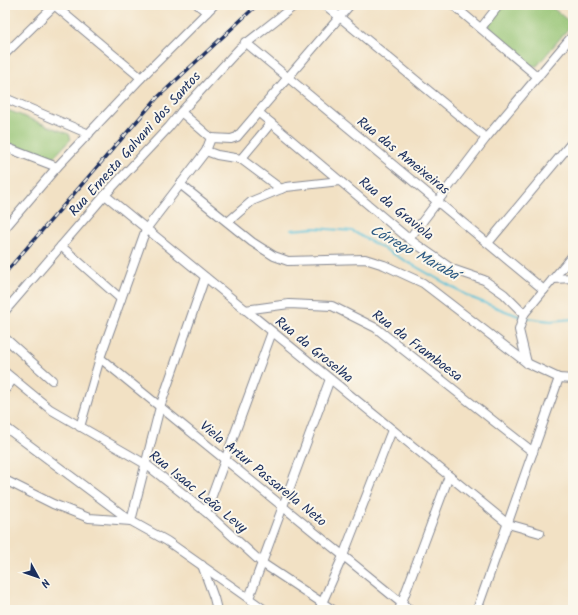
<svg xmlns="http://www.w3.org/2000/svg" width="578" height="615" font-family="Kalam,sans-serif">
<rect width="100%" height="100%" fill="#fbf7ec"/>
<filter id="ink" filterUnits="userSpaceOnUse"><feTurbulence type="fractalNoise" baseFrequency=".025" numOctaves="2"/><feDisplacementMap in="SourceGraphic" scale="8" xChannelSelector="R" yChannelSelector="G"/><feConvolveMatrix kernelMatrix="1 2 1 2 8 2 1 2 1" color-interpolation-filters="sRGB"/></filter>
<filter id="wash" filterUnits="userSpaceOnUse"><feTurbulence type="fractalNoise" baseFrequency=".012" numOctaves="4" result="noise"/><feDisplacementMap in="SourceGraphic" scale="16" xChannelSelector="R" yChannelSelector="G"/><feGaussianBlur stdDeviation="0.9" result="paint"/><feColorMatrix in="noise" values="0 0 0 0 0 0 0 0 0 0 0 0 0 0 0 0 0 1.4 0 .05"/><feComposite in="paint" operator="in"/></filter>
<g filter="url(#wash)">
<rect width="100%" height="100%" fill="#f2e1c4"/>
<g fill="#94c372" stroke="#587968">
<polygon points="503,5 549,5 572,24 537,66 529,65 489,30 489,22"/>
<polygon points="5,109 69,134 71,139 53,158 5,142"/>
</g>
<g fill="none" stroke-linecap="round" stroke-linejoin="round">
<g stroke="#5cc2da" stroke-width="2">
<polyline points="291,230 315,228 352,231 472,298 521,317"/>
<polyline points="526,318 551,321 573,319"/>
</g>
</g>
</g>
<g filter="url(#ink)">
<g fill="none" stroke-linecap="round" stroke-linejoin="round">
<g stroke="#868891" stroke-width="10">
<g id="minor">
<polyline points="54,5 141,78"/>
<polyline points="198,5 207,12"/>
<polyline points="325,5 486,138"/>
<polyline points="453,5 538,77"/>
<polyline points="481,28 499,5"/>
<polyline points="245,42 544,290"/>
<polyline points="5,54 55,5"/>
<polyline points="5,98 89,134"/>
<polyline points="181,112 211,138"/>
<polyline points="258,112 409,239 452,269 484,280 504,294 524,314"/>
<polyline points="5,147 57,167"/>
<polyline points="206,151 217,155 241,159 271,123"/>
<polyline points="241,159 281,189"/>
<polyline points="180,184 252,242 274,256 288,261 365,259 384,265 423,283 527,363 559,378 573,379"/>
<polyline points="105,195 508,524 540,533"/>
<polyline points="229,221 252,201 286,187 340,181"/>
<polyline points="5,228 57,167 141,78 214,5"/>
<polyline points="409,239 486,138 573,35"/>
<polyline points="488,243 573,141"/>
<polyline points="61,246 121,299"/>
<polyline points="553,279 573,278"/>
<polyline points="245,310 289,304 332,306 376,328 533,452"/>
<polyline points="5,311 105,195 169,127 181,112 239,49 295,5"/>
<polyline points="5,338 52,380"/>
<polyline points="100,358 410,610"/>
<polyline points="527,363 519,330 524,314 573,255"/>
<polyline points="5,372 50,409 147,465 206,512 262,563 333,610"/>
<polyline points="5,390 13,379"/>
<polyline points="5,427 131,521 167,541 265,610"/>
<polyline points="80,427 100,358 146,229 206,151 211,138 231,139 237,137 350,5"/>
<polyline points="5,480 53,504 89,518 131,521 160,407 205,277"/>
<polyline points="206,512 272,332"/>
<polyline points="202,565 214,598 217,610"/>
<polyline points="249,598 330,379"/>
<polyline points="319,610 343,556 392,430"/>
<polyline points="399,610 449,476"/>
<polyline points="477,610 559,378"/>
</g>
</g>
<use href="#minor" stroke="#fff" stroke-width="8"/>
<g stroke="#1b2f5e" stroke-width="3.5">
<polyline id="rail" points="5,273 157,98 257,5"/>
</g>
<use href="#rail" stroke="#fbf7ec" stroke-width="2" stroke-dasharray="6" stroke-linecap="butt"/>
</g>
</g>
<g text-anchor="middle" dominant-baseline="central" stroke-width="4" stroke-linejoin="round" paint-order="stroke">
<g font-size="14" fill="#1b2f5e" stroke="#fbf7ec">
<text transform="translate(135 144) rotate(-48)">Rua Ernesta Galvani dos Santos</text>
<text transform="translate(403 156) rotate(39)">Rua das Ameixeiras</text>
<text transform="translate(396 209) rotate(39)">Rua da Graviola</text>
<text transform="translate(417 346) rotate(37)">Rua da Framboesa</text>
<text transform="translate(314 350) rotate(39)">Rua da Groselha</text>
<text transform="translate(263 474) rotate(39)">Viela Artur Passarella Neto</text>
<text transform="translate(198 492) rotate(39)">Rua Isaac Leão Levy</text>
</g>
<g font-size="15" font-style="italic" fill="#2e5b83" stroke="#fbf7ec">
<text transform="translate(414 253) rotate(29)">Córrego Marabá</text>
</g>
</g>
<rect width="578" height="615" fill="none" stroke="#fbf7ec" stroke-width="20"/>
<g transform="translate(38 577) rotate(130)" stroke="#fbf7ec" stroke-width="3" paint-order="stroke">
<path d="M0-3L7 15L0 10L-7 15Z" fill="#1b2f5e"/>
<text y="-6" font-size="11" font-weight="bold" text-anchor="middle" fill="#1b2f5e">N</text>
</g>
</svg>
